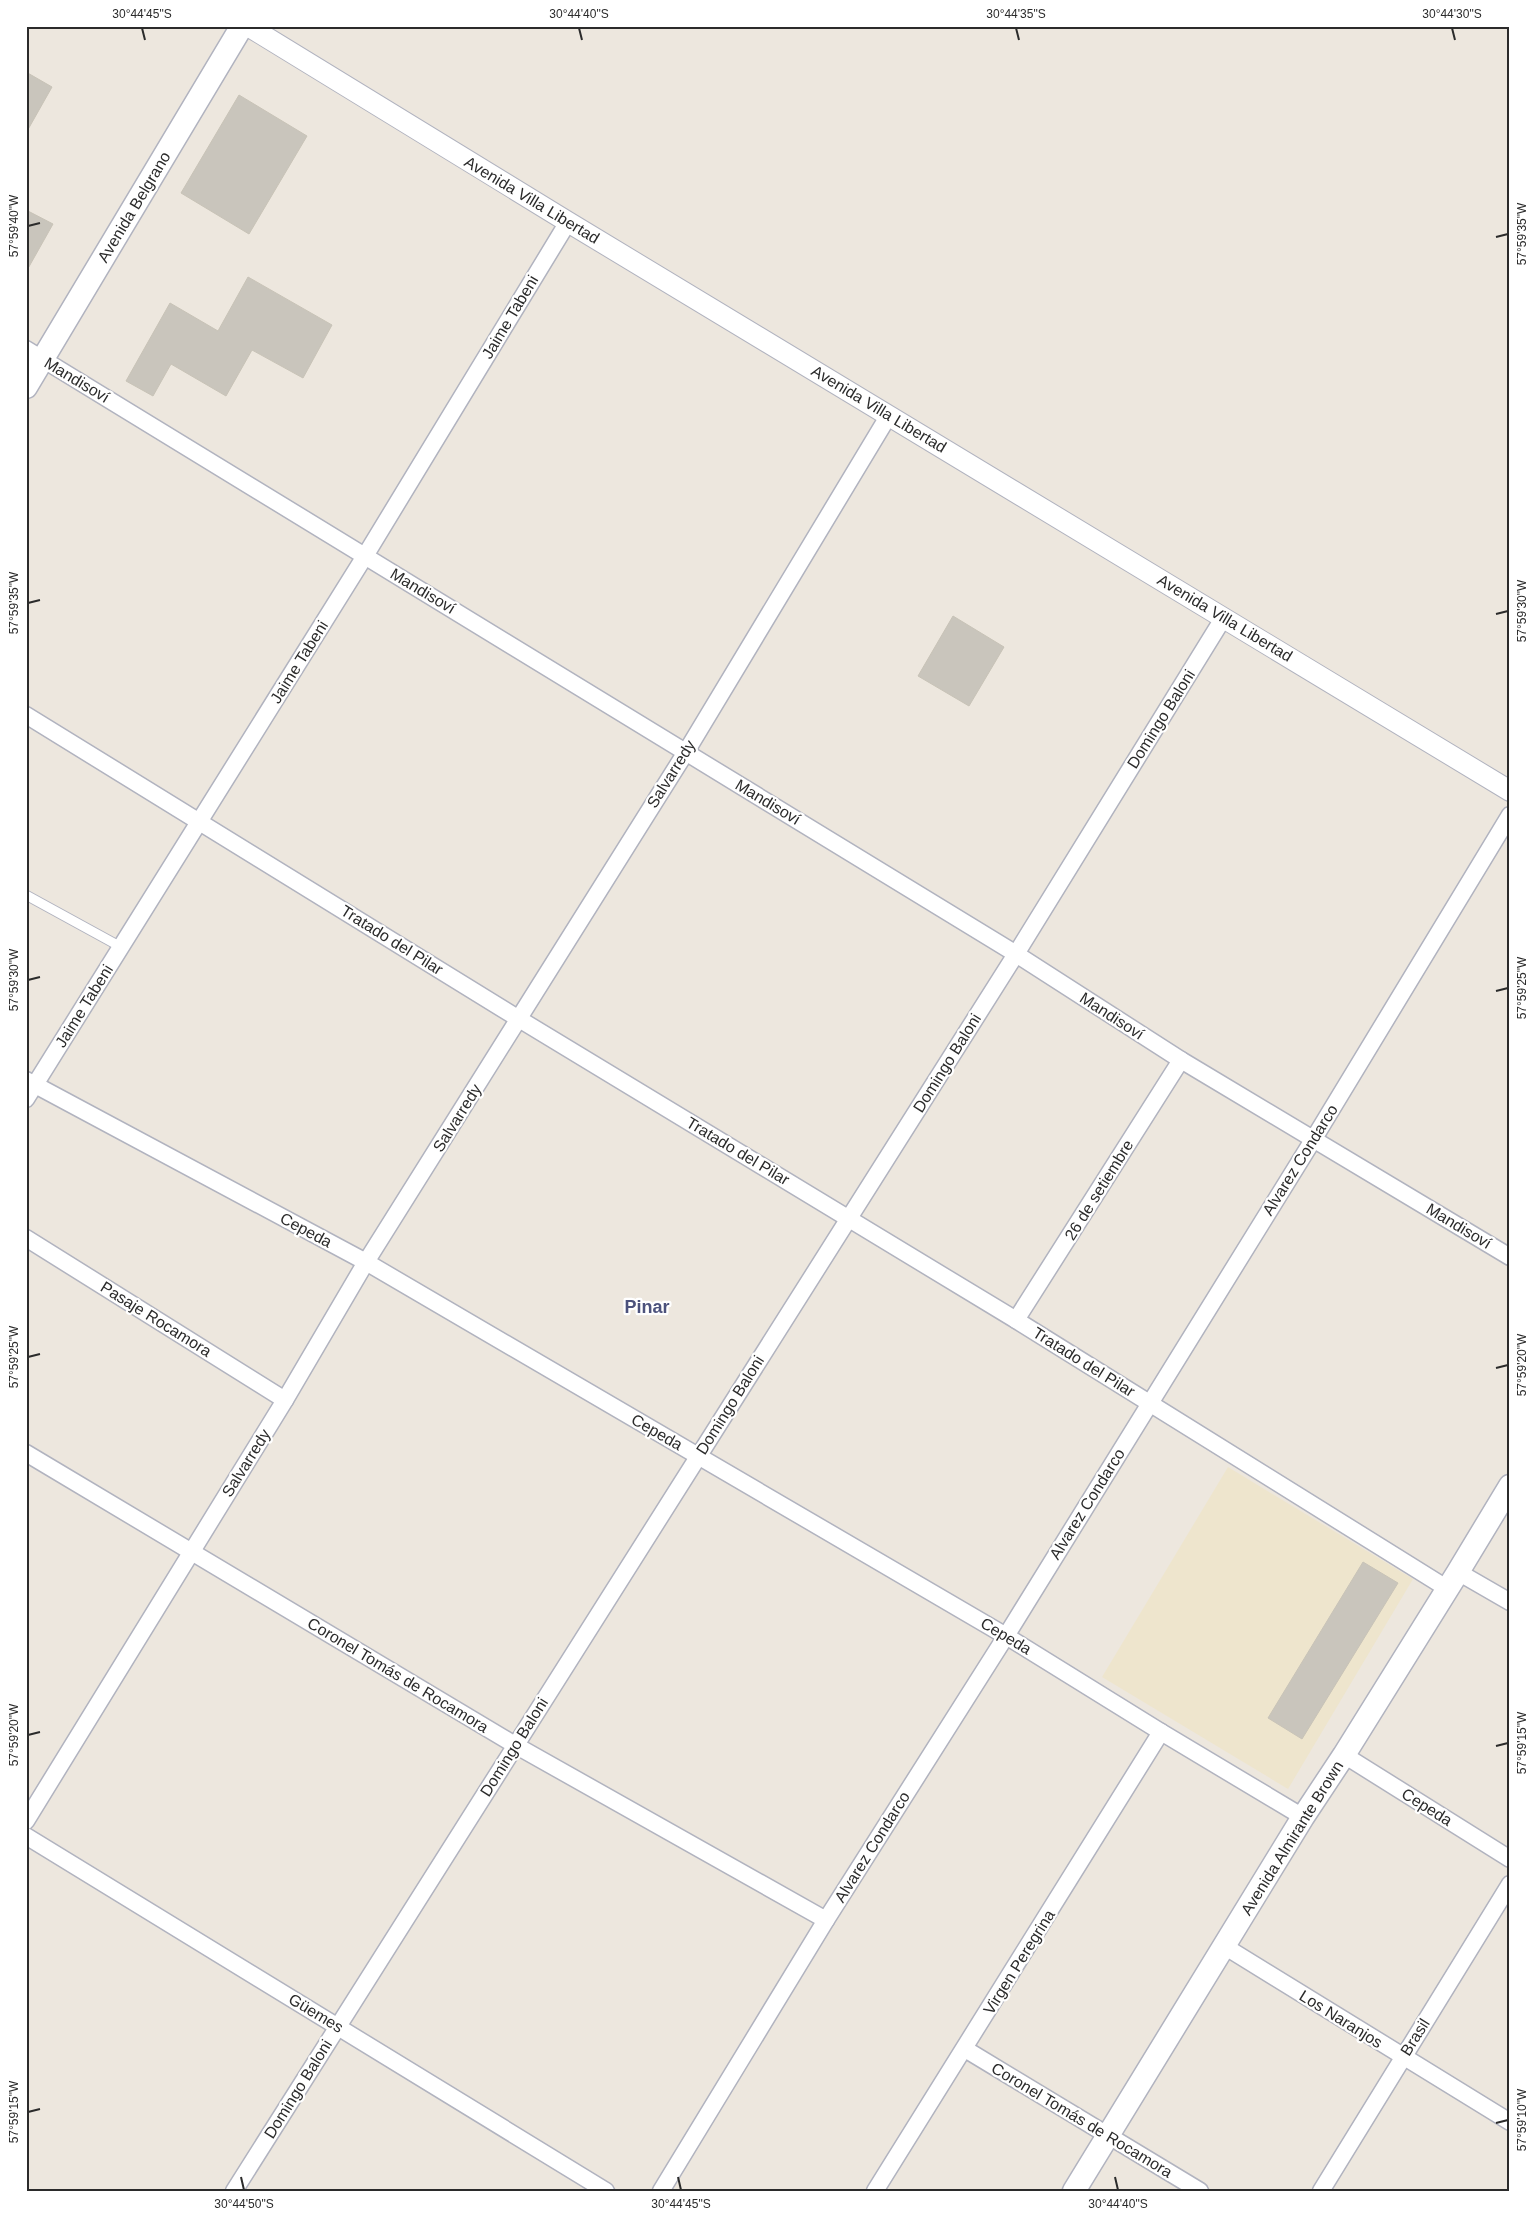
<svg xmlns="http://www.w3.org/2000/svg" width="1536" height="2217" font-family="Arial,sans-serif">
<rect width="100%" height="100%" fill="#ede7de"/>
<polygon fill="#eee5cd" points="1228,1467 1413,1579 1288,1789 1102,1677"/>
<g fill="#c9c5bc" stroke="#c8c3b7">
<polygon points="26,72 52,87 26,133"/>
<polygon points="239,95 307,136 249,234 181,193"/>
<polygon points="26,210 53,224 26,272"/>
<polygon points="248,277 332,325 303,378 252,350 226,396 171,364 153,396 126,381 170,303 218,331"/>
<polygon points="953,616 1004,647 969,706 918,676"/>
<polygon points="1363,1562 1398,1583 1302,1739 1268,1718"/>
</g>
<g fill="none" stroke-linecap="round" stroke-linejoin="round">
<g stroke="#b1b3bf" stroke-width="11">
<polyline id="service" points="26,895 121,947"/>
</g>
<g stroke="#b1b3bf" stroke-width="19">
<g id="minor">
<polyline points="26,349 1016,954 1181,1060 1510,1257"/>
<polyline points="26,715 519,1019 1016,1320 1448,1589"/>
<polyline points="26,1080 366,1262 1006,1636 1161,1732 1303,1817"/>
<polyline points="26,1099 365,556 568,222"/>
<polyline points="26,1238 285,1400"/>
<polyline points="1016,1320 1181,1060"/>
<polyline points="26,1453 515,1745 826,1920"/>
<polyline points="1458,1572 1510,1602"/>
<polyline points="1344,1755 1510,1859"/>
<polyline points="26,1821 285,1400 366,1262 686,752 889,415"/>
<polyline points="26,1836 606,2191"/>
<polyline points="1224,1946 1510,2122"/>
<polyline points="965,2049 1200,2191"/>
<polyline points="234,2191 1016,954 1224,617"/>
<polyline points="661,2191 826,1920 1006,1636 1313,1140 1510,815"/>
<polyline points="875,2191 1161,1732"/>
<polyline points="1321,2191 1510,1884"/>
</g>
</g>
<g stroke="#b1b3bf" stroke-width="22">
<polyline id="tertiary" points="248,26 568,222 1510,791"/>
</g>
<g stroke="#b1b3bf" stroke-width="25">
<g id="secondary">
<polyline points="26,387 242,26"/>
<polyline points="1074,2191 1303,1817 1344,1755 1458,1572 1510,1486"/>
</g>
</g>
<use href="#service" stroke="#fff" stroke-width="9"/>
<use href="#minor" stroke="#fff" stroke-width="16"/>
<use href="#tertiary" stroke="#fff" stroke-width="20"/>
<use href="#secondary" stroke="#fff" stroke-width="22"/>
</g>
<path fill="none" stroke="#2b2b2b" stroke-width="2" d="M142,28L145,40M579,28L582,40M1016,28L1019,40M1452,28L1455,40M28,226L40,223M1496,237L1508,234M28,603L40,600M1496,614L1508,611M28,980L40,977M1496,991L1508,988M28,1357L40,1354M1496,1368L1508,1365M28,1735L40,1732M1496,1746L1508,1743M28,2112L40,2109M1496,2123L1508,2120M241,2177L244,2190M678,2177L681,2190M1115,2177L1118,2190"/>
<g text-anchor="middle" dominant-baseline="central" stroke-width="4.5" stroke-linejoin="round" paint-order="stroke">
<g font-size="16" fill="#2b2b2b" stroke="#fff">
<text transform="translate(532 200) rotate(31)">Avenida Villa Libertad</text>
<text transform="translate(134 207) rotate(-59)">Avenida Belgrano</text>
<text transform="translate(510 317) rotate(-59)">Jaime Tabeni</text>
<text transform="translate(77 380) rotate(31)">Mandisoví</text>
<text transform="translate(879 409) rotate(31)">Avenida Villa Libertad</text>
<text transform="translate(423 591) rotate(31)">Mandisoví</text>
<text transform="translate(1225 618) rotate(31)">Avenida Villa Libertad</text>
<text transform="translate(299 662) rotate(-58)">Jaime Tabeni</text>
<text transform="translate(1161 719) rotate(-58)">Domingo Baloni</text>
<text transform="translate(671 774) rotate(-58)">Salvarredy</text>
<text transform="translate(768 802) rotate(31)">Mandisoví</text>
<text transform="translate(392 940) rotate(32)">Tratado del Pilar</text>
<text transform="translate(84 1006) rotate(-58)">Jaime Tabeni</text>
<text transform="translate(1112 1016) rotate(33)">Mandisoví</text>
<text transform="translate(947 1063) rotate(-58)">Domingo Baloni</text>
<text transform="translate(457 1118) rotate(-58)">Salvarredy</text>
<text transform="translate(738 1151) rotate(31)">Tratado del Pilar</text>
<text transform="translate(1300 1160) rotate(-58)">Alvarez Condarco</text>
<text transform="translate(1099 1190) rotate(-58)">26 de setiembre</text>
<text transform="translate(1459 1226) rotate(31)">Mandisoví</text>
<text transform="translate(306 1230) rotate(28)">Cepeda</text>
<text transform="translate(156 1319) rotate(32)">Pasaje Rocamora</text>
<text transform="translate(1084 1362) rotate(32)">Tratado del Pilar</text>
<text transform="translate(730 1405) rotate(-58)">Domingo Baloni</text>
<text transform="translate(657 1432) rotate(30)">Cepeda</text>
<text transform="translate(246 1463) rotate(-58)">Salvarredy</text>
<text transform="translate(1087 1504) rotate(-58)">Alvarez Condarco</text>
<text transform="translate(1006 1636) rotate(31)">Cepeda</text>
<text transform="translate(398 1675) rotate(31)">Coronel Tomás de Rocamora</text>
<text transform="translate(514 1747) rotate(-58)">Domingo Baloni</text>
<text transform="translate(1427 1807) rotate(32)">Cepeda</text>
<text transform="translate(1292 1838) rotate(-58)">Avenida Almirante Brown</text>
<text transform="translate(872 1847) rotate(-58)">Alvarez Condarco</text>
<text transform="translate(1019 1962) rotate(-58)">Virgen Peregrina</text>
<text transform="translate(316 2013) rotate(31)">Güemes</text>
<text transform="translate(1341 2019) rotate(32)">Los Naranjos</text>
<text transform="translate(1415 2037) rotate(-58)">Brasil</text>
<text transform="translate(298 2089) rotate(-58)">Domingo Baloni</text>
<text transform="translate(1082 2120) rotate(31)">Coronel Tomás de Rocamora</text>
</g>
<g font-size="18" font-weight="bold" fill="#4c527c" stroke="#fff">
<text x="647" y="1307">Pinar</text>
</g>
</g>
<rect width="1536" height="2217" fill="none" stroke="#ffffff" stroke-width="55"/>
<rect x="28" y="28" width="1480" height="2162" fill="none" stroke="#2b2b2b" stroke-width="2"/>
<g font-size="12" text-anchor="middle" fill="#2b2b2b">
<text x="142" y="18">30°44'45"S</text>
<text x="579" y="18">30°44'40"S</text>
<text x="1016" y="18">30°44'35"S</text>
<text x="1452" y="18">30°44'30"S</text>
<text transform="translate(14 226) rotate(-90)" y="4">57°59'40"W</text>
<text transform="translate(1522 234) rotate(-90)" y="4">57°59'35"W</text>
<text transform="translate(14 603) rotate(-90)" y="4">57°59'35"W</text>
<text transform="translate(1522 611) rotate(-90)" y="4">57°59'30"W</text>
<text transform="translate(14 980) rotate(-90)" y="4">57°59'30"W</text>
<text transform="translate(1522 988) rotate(-90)" y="4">57°59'25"W</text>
<text transform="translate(14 1357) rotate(-90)" y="4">57°59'25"W</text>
<text transform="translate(1522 1365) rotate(-90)" y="4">57°59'20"W</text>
<text transform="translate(14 1735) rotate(-90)" y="4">57°59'20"W</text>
<text transform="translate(1522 1743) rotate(-90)" y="4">57°59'15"W</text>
<text transform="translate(14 2112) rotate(-90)" y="4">57°59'15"W</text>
<text transform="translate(1522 2120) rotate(-90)" y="4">57°59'10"W</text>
<text x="244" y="2208">30°44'50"S</text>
<text x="681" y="2208">30°44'45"S</text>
<text x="1118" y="2208">30°44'40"S</text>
</g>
</svg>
